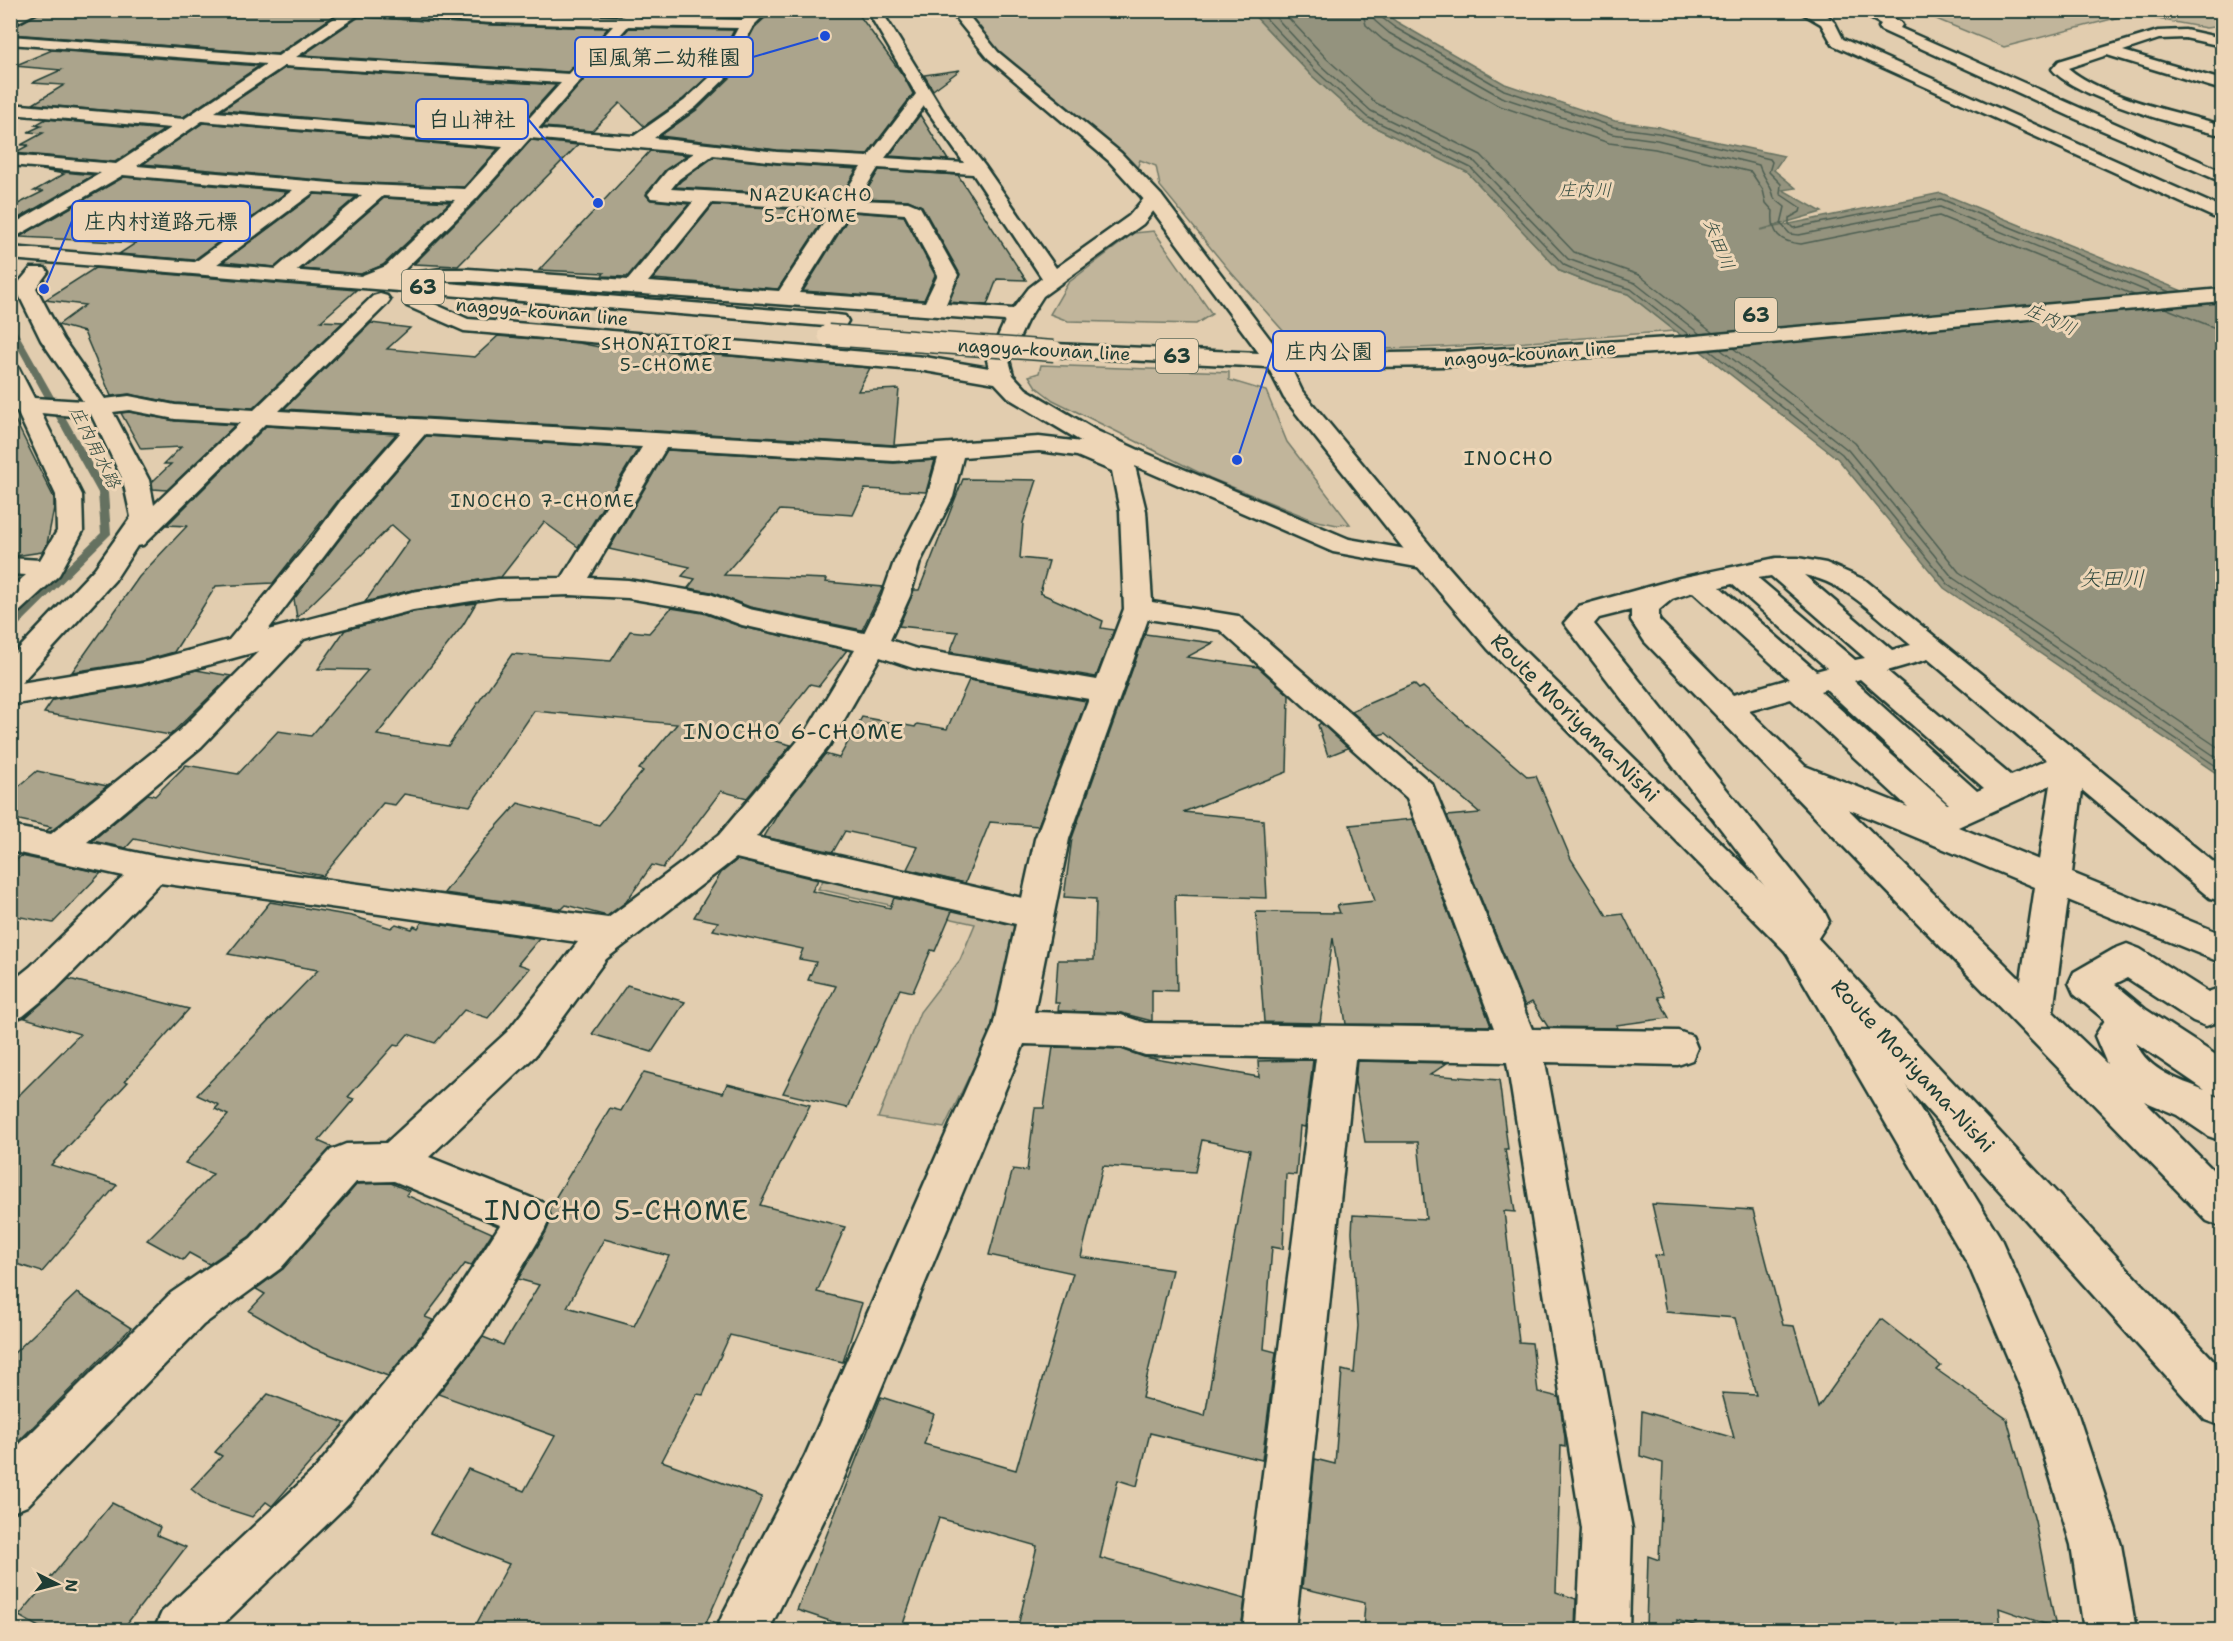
<svg xmlns="http://www.w3.org/2000/svg" width="2233" height="1641" font-family="'Shantell Sans','Klee One',sans-serif">
<rect width="100%" height="100%" fill="#e2cdaf"/>
<filter id="ink" filterUnits="userSpaceOnUse"><feTurbulence type="fractalNoise" baseFrequency=".0167" numOctaves="2"/><feDisplacementMap in="SourceGraphic" scale="12" xChannelSelector="R" yChannelSelector="G"/><feConvolveMatrix kernelMatrix="1 2 1 2 8 2 1 2 1" color-interpolation-filters="sRGB"/></filter>
<g filter="url(#ink)">
<g fill="#c1b59b" stroke="#707968" stroke-width="1.5">
<path d="M956,11H1250L1311,75L1364,122L1467,172L1560,271L1592,284L1628,294L1675,331C1548,341 1420,352 1293,349L1285,333L1228,269L1160,186L1156,166L1140,160L1134,177L993,55Z"/>
<polygon points="1917,11 2222,11 2222,26 2206,28 2131,14 2004,47"/>
<polygon points="1154,231 1212,314 1196,324 1068,321 1050,314 1068,283 1134,233"/>
<polygon points="1041,365 1229,372 1229,380 1266,391 1287,442 1350,524 1337,525 1313,520 1210,478 1053,400 1036,387 1029,376 1039,373"/>
<polygon points="825,877 1006,918 1014,927 991,1031 944,1128 878,1118 920,1012 960,960 975,924 818,889"/>
</g>
<polygon fill="#94937e" stroke="#657160" stroke-width="1.5" points="1250,11 1382,11 1397,22 1505,84 1615,121 1659,127 1690,136 1784,156 1774,170 1796,188 1783,190 1822,212 1760,230 1941,193 2222,307 2222,777 1944,588 1838,459 1628,294 1592,284 1560,271 1467,172 1364,122 1311,75"/>
<g fill="none" stroke-linecap="round" stroke-linejoin="round">
<g stroke="#4e5f52" stroke-width="1.5">
<polyline points="1258,10 1315,70 1367,117 1471,168 1564,265 1594,278 1631,289 1689,335"/>
<polyline points="1269,10 1320,65 1371,111 1475,162 1568,259 1635,283 1700,334"/>
<polyline points="1281,10 1327,59 1376,103 1481,155 1574,252 1639,275 1713,333"/>
<path d="M1362,10L1366,25L1383,40L1497,105L1609,143L1655,149L1751,172L1763,190L1766,203L1773,211C1771,233 1779,242 1801,244L1939,216L2134,295"/>
<path d="M1371,10L1375,21L1389,33L1501,97L1612,134L1657,140L1759,165C1763,178 1772,185 1774,198L1785,207L1781,224L1790,234L1799,235L1940,207L2154,294"/>
<polyline points="1379,10 1381,17 1394,27 1504,90 1614,127 1658,133 1770,159 1772,162 1769,172 1781,184 1780,194 1801,208 1800,212 1789,218 1789,224 1793,228 1941,199 2170,292"/>
<polyline points="2165,308 2213,327 2222,328"/>
<polyline points="1733,348 1855,443 1959,572 2222,750"/>
<polyline points="1720,349 1848,450 1953,578 2222,761"/>
<polyline points="1709,350 1842,454 1948,584 2222,770"/>
</g>
<polygon fill="#657160" fill-rule="evenodd" points="10,324 14,326 108,493 111,534 14,630 10,631 10,622 101,533 98,493 10,334"/>
</g>
<g fill="#aba48c" stroke="#1f3d34" stroke-width="1.5" fill-rule="evenodd">
<polygon points="44,10 337,10 338,13 277,54 12,34 12,28"/>
<polygon points="480,10 627,10 620,15"/>
<polygon points="642,10 749,10 742,18 643,16"/>
<polygon points="767,10 800,10 793,18 857,12 904,77 913,94 867,155 777,150 660,136 698,109 735,73 740,55 755,27 766,17"/>
<polygon points="359,17 493,25 608,28 568,72 303,55"/>
<polygon points="629,28 734,30 722,53 719,66 683,99 644,126 620,103 592,131 543,127"/>
<polygon points="52,50 259,66 183,117 33,104 64,85 32,83 61,70 14,66"/>
<polygon points="285,68 556,85 511,135 222,110"/>
<polygon points="960,70 933,90 924,75"/>
<polygon points="920,115 948,160 889,156"/>
<polygon points="46,119 164,130 115,162 14,153 29,145 21,145 43,133 28,132 41,126 35,125"/>
<polygon points="203,123 498,149 464,187 342,182 143,164"/>
<polygon points="531,140 578,145 458,266 414,264 478,200"/>
<polygon points="650,151 687,155 665,170 646,195 651,200 689,204 627,277 602,276 604,273 539,270"/>
<polygon points="714,157 777,164 857,169 840,197 675,187 681,181"/>
<polygon points="42,170 94,175 10,223 10,208 44,191 34,191 64,174"/>
<polygon points="879,170 958,175 1026,280 997,279 987,305 949,302 960,274 922,206 908,200 862,198"/>
<polygon points="124,177 287,192 194,260 119,254 136,243 19,237"/>
<polygon points="315,194 356,197 275,267 223,262"/>
<polygon points="384,198 450,202 383,265 361,274 302,269"/>
<polygon points="713,205 829,211 778,289 653,279"/>
<polygon points="852,212 904,216 935,275 924,300 803,291"/>
<polygon points="95,268 356,290 321,321 343,322 253,408 175,403 129,394 111,396 84,332 58,325 85,305 45,300"/>
<polygon points="371,323 410,328 387,349 475,357 498,336 579,343 604,348 606,346 632,350 634,348 870,368 858,391 899,389 894,445 284,409"/>
<polygon points="11,412 54,498 54,508 47,544 42,552 15,556 10,556"/>
<polygon points="129,412 175,421 235,425 167,490 153,489 152,482 171,464 164,464 181,447 141,449 121,413"/>
<polygon points="266,426 396,434 340,498 273,583 216,586 174,652 142,661 72,672 139,577 187,526 167,525"/>
<polygon points="426,436 638,449 578,547 544,522 501,577 412,590 365,602 409,540 392,525 297,618 294,599 362,510"/>
<polygon points="667,450 894,463 935,460 926,492 865,489 853,515 780,510 724,575 827,579 826,582 883,587 862,630 750,607 711,592 688,588 695,579 682,576 690,567 609,549"/>
<polygon points="963,479 1037,480 1023,523 1020,558 1049,561 1040,593 1103,621 1101,628 1114,630 1096,677 950,652 958,632 899,626 914,590 919,590"/>
<polygon points="476,603 463,625 377,735 448,746 512,654 611,661 630,631 649,633 671,608 703,613 742,627 847,650 819,686 810,684 767,739 791,745 747,798 721,791 663,868 652,865 626,902 607,916 566,905 562,909 444,893 489,835 518,803 599,825 643,771 639,769 677,724 534,711 470,806 404,794 395,805 383,803 323,876 134,839 126,848 92,841 148,794 155,796 186,765 238,774 278,731 311,736 368,670 318,669 345,630 413,612"/>
<polygon points="1145,634 1213,643 1187,657 1258,667 1289,695 1287,772 1183,812 1263,820 1267,898 1175,895 1177,991 1152,990 1152,1021 1121,1013 1058,1011 1059,1003 1055,1003 1058,960 1094,960 1096,899 1064,897 1072,838"/>
<polygon points="196,670 231,676 170,735 44,713 53,700 143,685"/>
<polygon points="969,680 1086,701 1038,826 990,822 965,883 907,869 918,847 845,831 833,852 764,837 779,812 825,754 839,758 862,717 915,727 917,724 947,729"/>
<polygon points="1414,684 1419,689 1423,687 1528,777 1536,776 1571,859 1607,916 1623,914 1664,996 1658,997 1669,1018 1616,1025 1618,1028 1548,1027 1532,1002 1525,1006 1447,816 1480,813 1386,733 1379,735 1351,711"/>
<polygon points="1321,723 1348,748 1328,756 1318,725"/>
<polygon points="37,771 107,786 50,832 46,831 51,827 10,818 10,794"/>
<polygon points="1413,819 1491,1026 1346,1024 1333,938 1320,1023 1264,1022 1256,912 1340,913 1337,905 1375,901 1350,825"/>
<polygon points="21,856 101,873 53,923 10,915 10,866"/>
<polygon points="737,860 818,880 812,891 890,908 894,898 952,911 935,951 931,950 913,992 900,989 847,1108 783,1093 836,986 808,980 816,962 799,959 803,949 713,930 718,922 694,917 721,873"/>
<polygon points="270,902 352,916 391,928 396,924 412,929 414,926 418,928 422,922 539,939 518,964 530,968 488,1018 464,1010 435,1043 408,1034 398,1046 394,1045 348,1097 354,1099 318,1141 332,1147 250,1236 209,1264 189,1253 183,1260 147,1240 213,1174 185,1163 228,1115 215,1109 219,1105 197,1095 318,970 228,954"/>
<polygon points="69,979 189,1009 125,1081 128,1082 51,1165 117,1185 42,1272 10,1262 10,1104 80,1034 25,1018"/>
<polygon points="627,985 685,1002 652,1052 592,1034"/>
<path d="M1053,1047L1121,1049L1144,1057L1259,1077L1258,1061L1313,1060L1305,1127L1300,1126L1296,1175L1286,1174L1283,1249L1272,1247L1264,1349L1276,1352L1262,1460L1150,1433L1137,1486L1118,1480L1100,1558L1245,1599L1241,1630H1017L1037,1546L939,1518L901,1630H857L797,1610L881,1397L934,1414L924,1444L1016,1470L1073,1273L989,1255L1013,1169L1027,1171L1035,1108H1044ZM1202,1140L1250,1150L1205,1416L1142,1398L1172,1270L1081,1257L1103,1166L1195,1172Z"/>
<polygon points="1357,1061 1447,1063 1430,1075 1499,1080 1508,1149 1505,1149 1515,1212 1504,1211 1519,1342 1532,1343 1538,1392 1559,1397 1565,1438 1565,1447 1561,1446 1556,1592 1576,1599 1575,1630 1363,1630 1365,1603 1302,1588 1315,1459 1335,1464 1342,1370 1354,1373 1358,1326 1352,1232 1353,1215 1426,1219 1418,1142 1365,1142 1355,1081"/>
<path d="M644,1072L723,1093L727,1084L810,1105L760,1205L845,1227L817,1292L862,1303L843,1362L730,1335L703,1395L697,1394L662,1461L762,1497L703,1630H473L509,1564L430,1533L468,1469L524,1491L555,1436L438,1394L483,1337L503,1345L539,1285L518,1279L546,1232L552,1218L549,1208L610,1108L621,1111ZM604,1239L669,1256L634,1326L567,1307Z"/>
<polygon points="391,1183 409,1191 406,1195 492,1233 471,1266 465,1264 425,1317 433,1320 388,1376 313,1348 249,1311 265,1294 256,1289 283,1269 357,1184"/>
<polygon points="1652,1204 1753,1210 1783,1325 1794,1326 1818,1408 1881,1319 1941,1366 1937,1370 2007,1419 2035,1521 2056,1628 1999,1608 2001,1630 1709,1630 1677,1620 1676,1630 1646,1630 1648,1556 1659,1560 1663,1463 1640,1456 1642,1411 1734,1438 1722,1393 1756,1395 1735,1318 1666,1312 1655,1255 1664,1256"/>
<polygon points="77,1293 131,1328 10,1450 10,1357"/>
<polygon points="268,1394 345,1423 272,1506 266,1502 252,1517 209,1503 191,1489 222,1456 215,1452"/>
<polygon points="112,1503 160,1527 157,1535 186,1547 122,1630 44,1630 19,1616"/>
</g>
<g fill="none" stroke-linecap="round" stroke-linejoin="round">
<g stroke="#1f3d34" stroke-width="5">
<g id="minor">
<polygon points="23,10 42,10 10,26 10,16"/>
<path d="M339,10C433,10 527,15 621,17L630,11L638,10L642,14L639,18L743,20L753,10H765L764,15L753,26L738,54L733,71L696,107L654,138L777,152L868,157L916,94L867,10H881L948,119L984,165L1056,268L1129,216L1147,195H1161L1163,199L1143,224L1043,296L1027,321L1009,360L1013,375L1026,389L1097,431L1143,452L1349,539L1428,553L1438,555L1441,561L1438,567L1428,569L1333,552L1135,466L1146,511L1152,602L1238,616L1432,784L1532,1029L1678,1031L1692,1036L1697,1048L1692,1060L1678,1065L1545,1062L1632,1529L1629,1630H1577L1582,1529L1507,1062L1355,1059L1295,1630H1243L1316,1058L1145,1055L1121,1047L1024,1044L839,1490L769,1630H716L724,1612L805,1456L993,1027L1016,924L736,858L606,959L535,1056L429,1157L544,1203L550,1217L544,1231L482,1335L349,1503L217,1630H154L162,1612L315,1469L450,1303L500,1225L394,1181L356,1182L281,1268L203,1325L27,1506L10,1513V1454L171,1293L251,1238L331,1150L346,1144L386,1143L507,1032L578,942L160,883L56,989L23,1016L10,1021V983L30,967L124,876L10,851V826L51,834L179,731L259,651L142,683L10,705V658L95,568L131,517L123,480L91,414L73,416L41,413L82,495L83,531L59,575L20,611L10,614V589L26,575L10,574V558L40,560L57,531L56,495L17,411L10,410V365L18,367L34,398L83,401L41,340L15,287L31,268H45L48,272L36,288L63,339L105,399L129,396L175,405L254,410L373,296L380,294L387,296L390,300L387,304L279,411L894,447L1039,437L1082,442L1010,399L995,383L925,371L464,331L407,306L404,302L407,298L414,296L421,298L468,319L925,357L989,368L987,360L1005,321L468,281H441L382,289L373,284L363,283L360,279L363,275L386,266L455,200L383,196L286,280H272L269,276L272,272L362,195L314,192L205,273H191L188,269L191,265L293,190L123,175L10,240V226L101,173L10,165V155L116,164L171,128L10,114V104L184,119L266,64L10,44V36L278,56L342,13ZM358,15L493,23L613,26L569,74L296,57ZM628,26L738,28L724,54L721,67L684,101L634,136L538,129ZM284,66L561,83L512,137L215,112ZM924,106L964,163L885,158ZM202,121L503,147L465,189L342,184L137,166ZM530,138L694,153L667,171L648,194L651,198L693,202L628,280L468,269H441L399,275L476,199ZM713,155L777,162L861,167L841,199L671,189L679,179ZM878,168L973,174L1042,278L1029,288L1013,309L946,304L958,275L920,207L908,202L858,200ZM712,203L833,209L779,291L648,282ZM851,210L905,214L938,275L925,302L799,293ZM129,410L175,419L240,423L154,505L149,480L113,412ZM265,424L401,432L342,499L310,542L229,640L142,663L21,683L115,580L137,546L143,545ZM425,434L642,447L562,578L498,579L412,592L268,630L360,509ZM666,448L894,461L938,458L927,497L894,562L882,596L864,633L749,609L710,594L628,580L589,578ZM1039,451L1077,456L1112,471L1120,511L1124,609L1097,680L917,649L890,640L910,596L920,562L953,497L963,457ZM571,595L628,598L704,611L742,625L855,650L807,730L719,835L608,918L153,856L87,842L201,747L304,639L413,610L498,597ZM1148,619L1220,630L1407,798L1494,1028L1145,1023L1121,1015L1034,1012L1069,839ZM880,657L913,668L1089,699L1035,839L1022,898L756,837L829,746Z"/>
<polygon points="1797,10 1816,10 1828,16 1835,23 1843,39 2222,208 2222,221 1833,45 1821,24"/>
<polygon points="1856,10 1875,10 1900,22 1902,25 1900,28 2222,171 2222,182 2076,119 1881,30 1879,27 1881,24"/>
<path d="M2185,30L2222,38V46L2185,38L2159,39L2123,51L2222,80V90L2107,55L2068,68C2103,98 2178,112 2222,125V135C2186,128 2073,97 2052,69L2059,61L2158,31Z"/>
<path d="M1776,558H1798L1826,563L1865,580L2222,869V901L2210,898L2082,790L2072,873L2222,934V963L2068,900L2053,1012L2107,1064L2095,1036L2105,1020L2074,994L2069,983L2074,972L2114,949L2127,944L2140,949L2208,992L2222,987V1020L2206,1026L2193,1021L2127,978L2115,984L2145,1009L2222,1059V1097L2212,1093L2222,1100V1141L2208,1136L2177,1115L2144,1101L2222,1179V1227L2207,1221L1645,642L1631,621V610L1599,618L1594,624L1824,911L1829,921L1816,941L2000,1237L2076,1409L2121,1545L2136,1630H2084L2071,1545L2030,1410L1969,1266L1779,940L1791,921L1564,623L1579,606L1680,578ZM1804,575C1846,582 1879,619 1911,645L1892,650ZM1771,576L1865,658L1855,660L1758,578ZM1732,584L1827,668L1816,671L1720,587ZM1693,592L1789,679L1733,695L1659,620V610L1672,599ZM1928,659L2047,760L2011,776L1887,671ZM1860,679L1984,788L1977,791L1854,681ZM1826,689L1949,804H1947L1820,691ZM1791,699L1908,807L1805,766L1749,711ZM2051,785L2039,860L1958,827ZM1848,809L2035,887L2021,980ZM2136,1043L2205,1090C2179,1080 2148,1071 2136,1043Z"/>
</g>
</g>
<g stroke="#1f3d34" stroke-width="5">
<g id="major">
<polygon points="949,10 964,10 998,52 1121,153 1161,195 1282,355 1446,352 1684,337 2222,289 2222,301 1684,351 1446,366 1291,368 1302,391 1438,555 1508,635 1810,930 2222,1369 2222,1426 2205,1420 1784,950 1488,649 1418,567 1284,398 1268,367 1046,356 1043,351 1046,346 1054,344 1259,353 1147,203 1109,161 988,58"/>
<polygon points="10,247 837,315 845,316 848,321 845,326 837,327 10,259"/>
</g>
</g>
<use href="#minor" fill="#eed6b7" fill-rule="evenodd"/>
<use href="#major" fill="#eed6b7" fill-rule="evenodd"/>
<g stroke="#1f3d34" stroke-width="23" stroke-linecap="butt">
<polyline id="major-bridge" points="828,335 1054,351"/>
</g>
<use href="#major-bridge" stroke="#eed6b7" stroke-width="20"/>
</g>
</g>
<g text-anchor="middle" dominant-baseline="central" stroke-width="6" stroke-linejoin="round" paint-order="stroke">
<g font-size="18" font-style="italic" fill="#314a3f" stroke="#eed6b7">
<text x="1585" y="190">庄内川</text>
<text transform="translate(1719 244) rotate(68)">矢田川</text>
<text transform="translate(2051 319) rotate(24)">庄内川</text>
<text transform="translate(95 447) rotate(63)">庄内用水路</text>
</g>
<g font-size="18" letter-spacing="1.5" fill="#1f3d34" stroke="#eed6b7">
<text x="811" y="195">NAZUKACHO<tspan x="811" dy="21">5-CHOME</tspan></text>
<text x="667" y="344">SHONAITORI<tspan x="667" dy="21">5-CHOME</tspan></text>
<text x="543" y="501">INOCHO 7-CHOME</text>
</g>
<g font-size="18" fill="#1f3d34" stroke="#eed6b7">
<text transform="translate(542 312) rotate(5)">nagoya-kounan line</text>
<text transform="translate(1044 350) rotate(3)">nagoya-kounan line</text>
<text transform="translate(1530 354) rotate(-4)">nagoya-kounan line</text>
</g>
<g fill="#eed6b7" stroke="#5d6b5b" stroke-width="1.5">
<rect x="402" y="270" width="42" height="34" rx="4.5"/>
<rect x="1735" y="298" width="42" height="34" rx="4.5"/>
<rect x="1156" y="339" width="42" height="34" rx="4.5"/>
</g>
<g font-size="20" font-weight="bold" fill="#1f3d34">
<text x="423" y="287">63</text>
<text x="1756" y="315">63</text>
<text x="1177" y="356">63</text>
</g>
<g font-size="20" letter-spacing="1.5" fill="#1f3d34" stroke="#eed6b7">
<text x="1509" y="458">INOCHO</text>
</g>
<g font-size="21" fill="#1f3d34" stroke="#eed6b7">
<text transform="translate(1575 718) rotate(45)">Route Moriyama-Nishi</text>
<text transform="translate(1913 1066) rotate(47)">Route Moriyama-Nishi</text>
</g>
<g font-size="22" font-style="italic" fill="#314a3f" stroke="#eed6b7">
<text x="2112" y="578">矢田川</text>
</g>
<g font-size="22" letter-spacing="1.5" fill="#1f3d34" stroke="#eed6b7">
<text x="794" y="731">INOCHO 6-CHOME</text>
</g>
<g font-size="27" letter-spacing="1.5" fill="#1f3d34" stroke="#eed6b7">
<text x="617" y="1210">INOCHO 5-CHOME</text>
</g>
</g>
<path fill="none" stroke="#1d4ed8" stroke-width="2" d="M825 36L753 57M598 203L528 119M44 289L72 221M1237 460L1273 351"/>
<g fill="#1d4ed8" stroke="#eed6b7" stroke-width="2">
<circle cx="825" cy="36" r="6"/>
<circle cx="598" cy="203" r="6"/>
<circle cx="44" cy="289" r="6"/>
<circle cx="1237" cy="460" r="6"/>
</g>
<g fill="#eed6b7" stroke="#1d4ed8" stroke-width="2">
<rect x="575" y="37" width="178" height="40" rx="6"/>
<rect x="416" y="99" width="112" height="40" rx="6"/>
<rect x="72" y="201" width="178" height="40" rx="6"/>
<rect x="1273" y="331" width="112" height="40" rx="6"/>
</g>
<g font-size="22" text-anchor="middle" font-weight="bold" fill="#1f3d34">
<text x="664" y="65">国風第二幼稚園</text>
<text x="472" y="127">白山神社</text>
<text x="161" y="229">庄内村道路元標</text>
<text x="1329" y="359">庄内公園</text>
</g>
<rect width="2233" height="1641" fill="none" stroke="#eed6b7" stroke-width="36"/>
<rect x="18" y="18" width="2197" height="1605" fill="none" stroke="#1f3d34" stroke-width="2" filter="url(#ink)"/>
<g transform="translate(57 1584) rotate(96)" stroke="#eed6b7" stroke-width="4.5" paint-order="stroke">
<path d="M0-4.5L10 22L0 15L-10 22Z" fill="#1f3d34"/>
<text y="-9" font-size="16" font-weight="bold" text-anchor="middle" fill="#1f3d34">N</text>
</g>
</svg>
